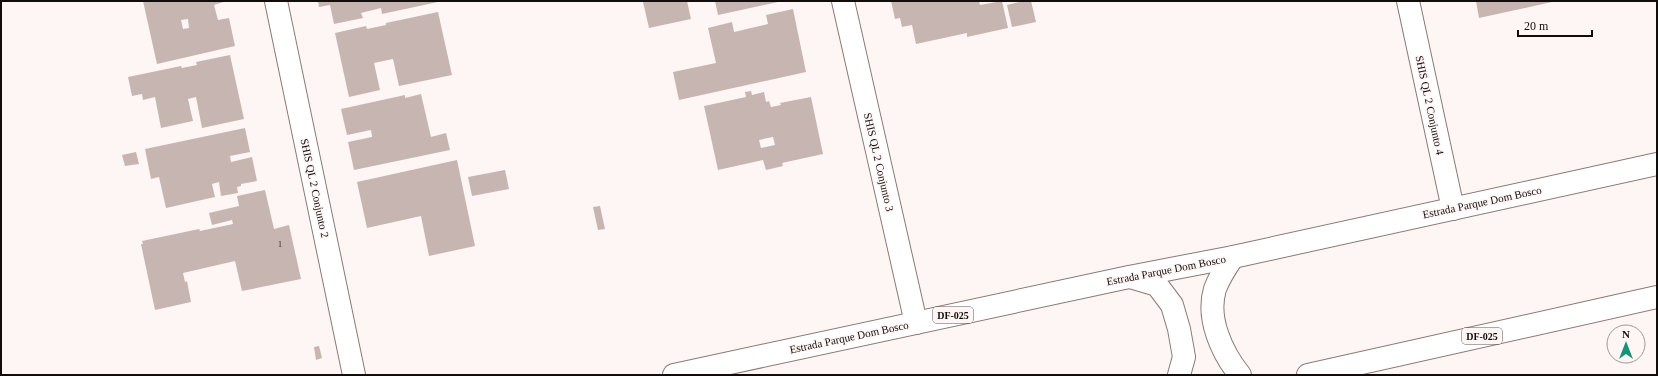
<svg xmlns="http://www.w3.org/2000/svg" width="1658" height="376" font-family="Georgia,serif">
<rect width="100%" height="100%" fill="#fef6f4"/>
<g fill="#c7b5b1" fill-rule="evenodd">
<path d="M143,1H227L214,5L218,20L229,18L235,46L157,64ZM188,19L189,28L183,29L181,20Z"/>
<polygon points="318,1 438,1 438,2 382,14 381,8 361,13 363,18 334,24 330,5 319,7"/>
<polygon points="649,1 687,1 691,19 649,28 643,2"/>
<polygon points="715,1 778,1 778,2 718,15"/>
<polygon points="891,1 979,1 980,5 1002,1 1008,28 967,37 967,33 916,44 912,25 902,27 900,18 895,19"/>
<polygon points="1023,1 1031,1 1036,22 1012,27 1007,5"/>
<polygon points="1476,1 1552,1 1552,2 1479,18"/>
<polygon points="793,9 806,72 679,100 673,72 716,63 708,28 732,22 734,32 768,24 766,15"/>
<polygon points="438,12 452,75 399,86 393,59 374,63 380,90 349,97 335,33 366,26 367,29 386,25 386,23"/>
<polygon points="230,55 244,119 202,128 196,97 188,99 193,121 161,128 155,97 143,100 142,94 132,96 128,77 181,66 182,68 197,65 196,62"/>
<path d="M751,91L752,95L764,92L766,102L769,101L771,107L781,105L780,103L811,97L823,154L782,163L783,166L766,170L763,160L718,170L704,106L746,97L745,92ZM773,137L775,145L761,148L759,140Z"/>
<polygon points="421,94 431,137 446,133 450,150 354,170 348,142 372,137 371,130 347,135 341,109 405,95 405,98"/>
<polygon points="245,128 250,152 230,156 231,162 252,157 257,181 241,184 241,186 237,187 238,193 221,196 219,182 212,184 215,197 166,208 159,177 151,179 145,149"/>
<polygon points="136,152 139,164 125,166 122,155"/>
<polygon points="457,160 475,246 429,256 421,216 367,228 357,182"/>
<polygon points="505,170 509,189 472,196 468,177"/>
<polygon points="265,190 274,229 289,225 301,279 242,291 235,261 183,273 185,282 187,281 191,302 155,310 141,244 143,244 142,241 199,229 200,231 233,224 232,220 212,225 209,213 239,206 237,196"/>
<polygon points="600,206 605,229 598,230 593,207"/>
<polygon points="319,346 322,358 316,360 314,347"/>
</g>
<g fill="none" stroke-linecap="round" stroke-linejoin="round">
<g stroke="#8a7a75" stroke-width="24">
<g id="minor">
<polyline points="276,1 354,375"/>
<polyline points="843,1 916,323"/>
<polyline points="1408,1 1453,209"/>
</g>
</g>
<g stroke="#8a7a75" stroke-width="24">
<g id="major">
<path d="M1233,257C1226,267 1219,278 1215,289C1206,318 1222,353 1240,375"/>
<polyline points="1130,277 1157,285 1172,305 1179,329 1184,357 1179,375"/>
<polyline points="674,375 1129,277 1233,257 1657,164"/>
<polyline points="1308,375 1657,297"/>
</g>
</g>
<use href="#minor" stroke="#fff" stroke-width="22"/>
<use href="#major" stroke="#fff" stroke-width="22"/>
</g>
<g text-anchor="middle" dominant-baseline="central" stroke-width="3" stroke-linejoin="round" paint-order="stroke">
<g font-size="9" fill="#3f3634">
<text x="280" y="244">1</text>
</g>
<g fill="#fef6f4" stroke="#595250" stroke-width="1">
<rect x="933" y="307" width="40" height="16" rx="3"/>
<rect x="1462" y="328" width="40" height="16" rx="3"/>
</g>
<g font-size="10" font-weight="bold" fill="#120c0a">
<text x="953" y="315">DF-025</text>
<text x="1482" y="336">DF-025</text>
</g>
<g font-size="11" fill="#120c0a" stroke="#fef6f4">
<text transform="translate(1430 105) rotate(78)">SHIS QL 2 Conjunto 4</text>
<text transform="translate(879 162) rotate(77)">SHIS QL 2 Conjunto 3</text>
<text transform="translate(315 188) rotate(78)">SHIS QL 2 Conjunto 2</text>
<text transform="translate(1482 202) rotate(-12)">Estrada Parque Dom Bosco</text>
<text transform="translate(1166 270) rotate(-11)">Estrada Parque Dom Bosco</text>
<text transform="translate(849 337) rotate(-12)">Estrada Parque Dom Bosco</text>
</g>
</g>
<rect width="1658" height="376" fill="none" stroke="#120c0a" stroke-width="4"/>
<g transform="translate(1626 344)"><circle r="19" fill="#fef6f4" stroke="#a09896"/>
<path d="M0-3L7 15L0 10L-7 15Z" fill="#189379"/>
<text y="-6" font-size="11" font-weight="bold" text-anchor="middle" fill="#120c0a">N</text>
</g>
<path d="M1518 30v6h74v-6" fill="none" stroke="#120c0a" stroke-width="2"/>
<text x="1524" y="30" font-size="12" fill="#120c0a" stroke="#fef6f4" stroke-width="3" paint-order="stroke">20 m</text>
</svg>
